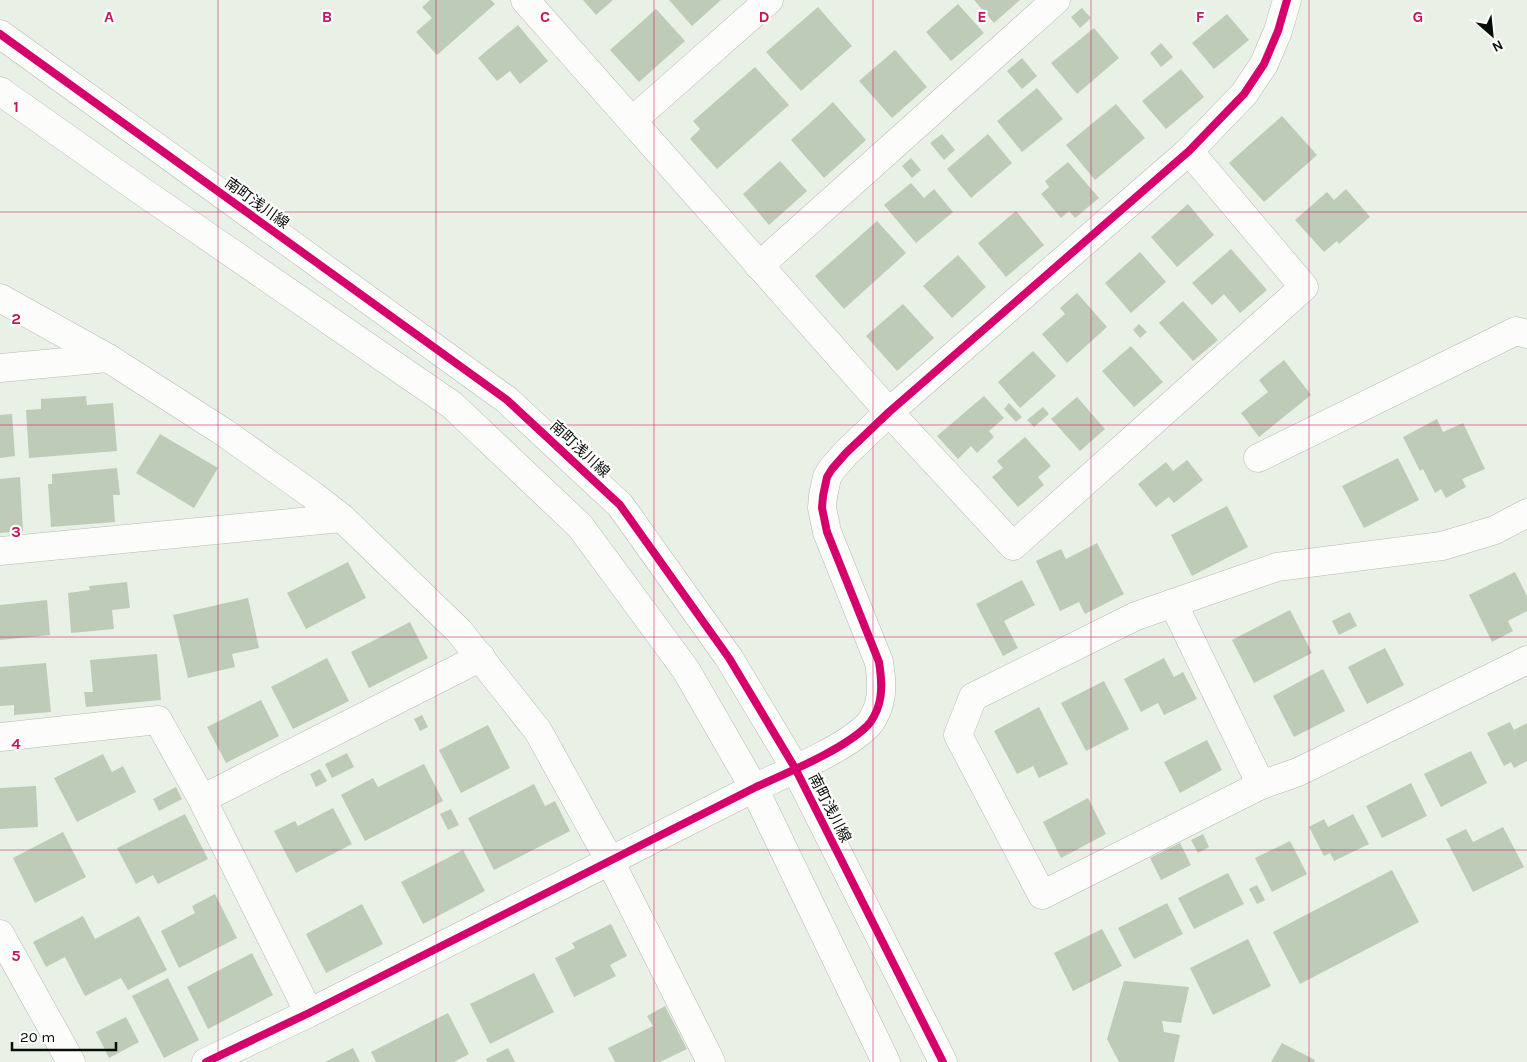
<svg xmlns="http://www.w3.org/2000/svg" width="1527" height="1062" font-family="Karla,'Noto Sans JP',sans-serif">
<rect width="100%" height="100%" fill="#e9f1e6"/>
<g fill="#becbb7">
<polygon points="430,0 491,0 495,4 437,55 416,32 432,18 422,7"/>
<polygon points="583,0 613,0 596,15"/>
<polygon points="669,0 721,0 692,26"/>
<polygon points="974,0 1020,0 994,23"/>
<polygon points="958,4 984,33 951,61 926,32"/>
<polygon points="818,7 852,46 801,91 766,52"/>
<polygon points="1082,8 1091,18 1080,28 1071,17"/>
<polygon points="656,9 685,41 639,82 610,50"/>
<polygon points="1227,14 1249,40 1214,69 1192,43"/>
<polygon points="518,25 548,61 520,84 510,71 497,81 478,58"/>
<polygon points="1094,28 1119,58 1077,94 1051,63"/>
<polygon points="1161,43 1173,57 1161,67 1150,53"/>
<polygon points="895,50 927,87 892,118 859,81"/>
<polygon points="1022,58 1037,76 1022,89 1007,71"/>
<polygon points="755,67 789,105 717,169 690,139 700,129 693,121"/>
<polygon points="1181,69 1204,97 1166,129 1142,101"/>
<polygon points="1037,88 1063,119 1022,152 997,121"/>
<polygon points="833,102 866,140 824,178 791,140"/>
<polygon points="1116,104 1145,138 1095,180 1066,145"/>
<polygon points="1282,116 1317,155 1264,202 1229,163"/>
<polygon points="942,134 955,150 944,160 930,143"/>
<polygon points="988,134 1012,163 971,198 947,169"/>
<polygon points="911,158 921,170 912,178 902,166"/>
<polygon points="780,161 807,191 769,225 743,194"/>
<polygon points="1068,162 1099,198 1075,218 1069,211 1061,218 1041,194 1049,187 1045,181"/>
<polygon points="911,183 924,198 934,189 953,212 916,243 884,205"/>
<polygon points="1346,189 1370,217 1339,244 1337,241 1324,252 1295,220 1327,192 1334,200"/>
<polygon points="1188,204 1214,235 1177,267 1151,237"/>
<polygon points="1016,211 1044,245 1006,277 978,243"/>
<polygon points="877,221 906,253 844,309 815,276"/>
<polygon points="1231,249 1267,290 1240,313 1224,294 1212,305 1192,283"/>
<polygon points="1140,252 1166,282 1131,313 1105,283"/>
<polygon points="958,255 986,287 952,318 923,286"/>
<polygon points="1077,293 1107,327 1067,363 1042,334 1065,314 1060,308"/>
<polygon points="1183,301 1218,340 1193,361 1159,323"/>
<polygon points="903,304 934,338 897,371 866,336"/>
<polygon points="1139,324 1147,332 1140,338 1133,330"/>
<polygon points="1131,346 1163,382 1134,407 1102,371"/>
<polygon points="1033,351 1056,376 1020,408 998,382"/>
<polygon points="1284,360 1311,395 1259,437 1241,413 1268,392 1259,380"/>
<polygon points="86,396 87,405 113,403 117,451 29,458 26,410 41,409 41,399"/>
<polygon points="984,396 1004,418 989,431 994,437 977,453 971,446 958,459 937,436"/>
<polygon points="1077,397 1105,429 1080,451 1051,419"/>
<polygon points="1009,403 1022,417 1016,422 1004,409"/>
<polygon points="1043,407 1049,414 1034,427 1027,420"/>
<polygon points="12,414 15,456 0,458 0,415"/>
<polygon points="1437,419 1443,432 1463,423 1485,469 1462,479 1466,487 1446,498 1441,489 1435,493 1423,469 1420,471 1403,437"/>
<polygon points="160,434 218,468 194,508 136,473"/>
<polygon points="1025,437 1051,466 1038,477 1044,485 1018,507 992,477 1003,468 997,461"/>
<polygon points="1398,458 1419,500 1364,528 1342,486"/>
<polygon points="1187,460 1203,480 1174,503 1169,497 1156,507 1138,484 1166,462 1173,471"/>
<polygon points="117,468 120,495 113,495 115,522 51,527 48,484 52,484 52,474"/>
<polygon points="20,477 23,531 0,533 0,479"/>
<polygon points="1227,506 1248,547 1192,576 1171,535"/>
<polygon points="1097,543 1124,594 1085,614 1079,602 1060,611 1036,561 1061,549 1066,559"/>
<polygon points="348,562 366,598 306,629 287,593"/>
<polygon points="1515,572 1527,596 1527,611 1508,621 1513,631 1492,642 1469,595"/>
<polygon points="1022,580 1035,605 1004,621 1018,648 1003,656 976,604"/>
<polygon points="127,582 130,608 112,610 114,629 71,633 68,593 90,590 89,586"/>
<polygon points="248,598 259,648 232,654 235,667 188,678 173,615"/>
<polygon points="47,600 50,635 0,640 0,605"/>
<polygon points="1290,610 1312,653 1254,683 1232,640"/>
<polygon points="1350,612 1357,626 1339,635 1332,621"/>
<polygon points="410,622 428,658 369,688 351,652"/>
<polygon points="1385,648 1404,685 1367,704 1348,667"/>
<polygon points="157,654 161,700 86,707 84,692 93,692 90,660"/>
<polygon points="327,658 349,701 293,729 271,687"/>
<polygon points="1164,658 1174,677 1183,672 1197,699 1164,715 1158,703 1141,712 1124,679"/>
<polygon points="46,663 51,712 14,715 14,705 0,706 0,667"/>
<polygon points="1323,669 1345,711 1294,737 1273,696"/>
<polygon points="1104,681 1129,729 1086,751 1061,703"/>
<polygon points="261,700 279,736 226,763 207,727"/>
<polygon points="1039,707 1068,764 1039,778 1033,766 1017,774 994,731"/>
<polygon points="422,715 428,727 420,731 414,719"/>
<polygon points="1510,722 1514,730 1527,723 1527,761 1514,768 1511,762 1504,766 1487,733"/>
<polygon points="488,725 510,768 461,793 439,750"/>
<polygon points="1207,740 1222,770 1180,793 1164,762"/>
<polygon points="1471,751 1487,783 1441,807 1424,774"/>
<polygon points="347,753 354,767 332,778 325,764"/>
<polygon points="103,754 112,772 123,766 136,792 77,822 54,778"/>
<polygon points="424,764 443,801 365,841 341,795 373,778 378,787"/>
<polygon points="320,769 327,781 316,787 310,774"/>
<polygon points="1411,783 1427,816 1382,838 1366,806"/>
<polygon points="534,784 545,806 555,801 570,831 494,870 468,818"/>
<polygon points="36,786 38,827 0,829 0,788"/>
<polygon points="176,787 182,799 159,811 153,799"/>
<polygon points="1088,798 1106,834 1061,858 1043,822"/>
<polygon points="333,808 352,844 296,873 274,831 295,821 298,826"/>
<polygon points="451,809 459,825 448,830 440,814"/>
<polygon points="185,814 208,859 158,884 153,875 136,884 117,848"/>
<polygon points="1353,814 1369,844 1334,861 1330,853 1324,856 1309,827 1324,819 1328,827"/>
<polygon points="1503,827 1524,867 1473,892 1446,839 1466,829 1473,842"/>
<polygon points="63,832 86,877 35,903 13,858"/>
<polygon points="1203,834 1209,847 1198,853 1191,840"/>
<polygon points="1290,841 1307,874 1272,892 1255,858"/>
<polygon points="1180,843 1191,865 1161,880 1150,858"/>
<polygon points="463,850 485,891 423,924 401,882"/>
<polygon points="1392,870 1419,922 1300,984 1273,932"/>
<polygon points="1228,873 1244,904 1194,929 1178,898"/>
<polygon points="1257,885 1265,900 1257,904 1249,889"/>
<polygon points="215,894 237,938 179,968 161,931 195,913 192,906"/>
<polygon points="1167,903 1183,934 1134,959 1118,928"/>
<polygon points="362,904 383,944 326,973 306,934"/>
<polygon points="83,916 95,939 139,916 167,970 128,990 121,978 85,996 65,957 46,967 33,942"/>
<polygon points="611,924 627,956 610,965 616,976 574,997 555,958 575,948 572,943"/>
<polygon points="1102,929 1122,966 1073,991 1054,953"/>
<polygon points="1248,939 1271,986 1213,1015 1190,968"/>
<polygon points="252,953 273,995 208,1029 187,987"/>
<polygon points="534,973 554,1012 490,1044 470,1004"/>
<polygon points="168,978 199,1040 164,1058 132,996"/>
<polygon points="1124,981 1189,987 1181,1023 1162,1021 1164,1032 1180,1035 1174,1062 1119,1062 1107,1039"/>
<polygon points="665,1006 687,1049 660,1062 615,1062 608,1048 653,1026 647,1016"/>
<polygon points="448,1013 469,1054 454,1062 376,1062 371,1052"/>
<polygon points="126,1017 139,1042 109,1058 96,1032"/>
<polygon points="1282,1043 1315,1060 1314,1062 1271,1062"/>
<polygon points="353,1048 360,1062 325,1062"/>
<polygon points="508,1048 515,1062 487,1062 486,1059"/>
</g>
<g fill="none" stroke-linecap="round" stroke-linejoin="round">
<g stroke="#b4bab2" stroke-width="29">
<g id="street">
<polyline points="525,0 889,412 1013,546 1304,287 1189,151"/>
<polyline points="632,121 769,0"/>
<polyline points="759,266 1056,0"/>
<polyline points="0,298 108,358 225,433 311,494 342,518 459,631 538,731 610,861 711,1062"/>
<polyline points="0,368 108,358"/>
<polyline points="1258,458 1516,331 1527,334"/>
<polyline points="1527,513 1495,530 1442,546 1277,567 1136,616 973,697 958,735 1042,895 1261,785 1298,772 1527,660"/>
<polyline points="0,551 342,518"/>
<polyline points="1173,603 1261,785"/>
<polyline points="0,737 158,720 202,799 309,1013"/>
<polyline points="202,799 481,657"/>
<polyline points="0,934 71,1062"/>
<path d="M206,1062L309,1013L754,788C786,773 841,751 866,727C872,722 877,711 879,704C883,690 881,675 879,662L827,532L822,508L823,496L827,477L832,469L846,453L889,412L1189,151L1244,94L1264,64L1278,31L1287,0"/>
</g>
</g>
<g stroke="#b4bab2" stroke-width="29">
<g id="secondary">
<polyline points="0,34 507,400 620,505 729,658 795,768 943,1062"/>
<polyline points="0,91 133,185 452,405 580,526 686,670 754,788 886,1062"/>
</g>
</g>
<use href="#street" stroke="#fcfdfb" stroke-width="28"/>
<use href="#secondary" stroke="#fcfdfb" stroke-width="28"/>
<g stroke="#fff" stroke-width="11">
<g id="cycleway">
<polyline points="0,34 507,400 620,505 729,658 795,768 943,1062"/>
<path d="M206,1062L309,1013L754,788C786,773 841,751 866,727C872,722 877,711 879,704C883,690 881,675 879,662L827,532L822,508L823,496L827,477L832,469L846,453L889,412L1189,151L1244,94L1264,64L1278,31L1287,0"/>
</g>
</g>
<use href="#cycleway" stroke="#d6006c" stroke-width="8"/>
</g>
<path fill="none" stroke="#c2185b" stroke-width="1" stroke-opacity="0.55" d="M218,0V1062M436,0V1062M654,0V1062M873,0V1062M1091,0V1062M1309,0V1062M0,212H1527M0,425H1527M0,637H1527M0,850H1527"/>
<g text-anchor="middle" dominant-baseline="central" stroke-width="4.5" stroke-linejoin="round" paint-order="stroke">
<g font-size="15" fill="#090d07" stroke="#fff">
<text transform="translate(257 203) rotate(36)">南町浅川線</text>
<text transform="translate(580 449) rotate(43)">南町浅川線</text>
<text transform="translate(830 808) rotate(63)">南町浅川線</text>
</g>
</g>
<g font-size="16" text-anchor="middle" font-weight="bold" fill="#c2185b" stroke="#fff" stroke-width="4.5" stroke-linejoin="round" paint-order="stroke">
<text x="109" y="22">A</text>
<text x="327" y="22">B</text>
<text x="545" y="22">C</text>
<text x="764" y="22">D</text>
<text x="982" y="22">E</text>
<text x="1200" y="22">F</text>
<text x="1418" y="22">G</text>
<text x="16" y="112">1</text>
<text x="16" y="324">2</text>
<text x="16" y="537">3</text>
<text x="16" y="749">4</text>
<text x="16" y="961">5</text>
</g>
<g transform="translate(1492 35) rotate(153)" stroke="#ffffff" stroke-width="4" paint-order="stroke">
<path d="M0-4L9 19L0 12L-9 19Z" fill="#090d07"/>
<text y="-8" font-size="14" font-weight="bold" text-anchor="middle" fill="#090d07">N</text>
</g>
<path d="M12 1042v8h104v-8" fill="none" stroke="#090d07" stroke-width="2.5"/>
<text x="20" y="1042" font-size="15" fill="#090d07" stroke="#ffffff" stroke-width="4" paint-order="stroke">20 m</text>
</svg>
